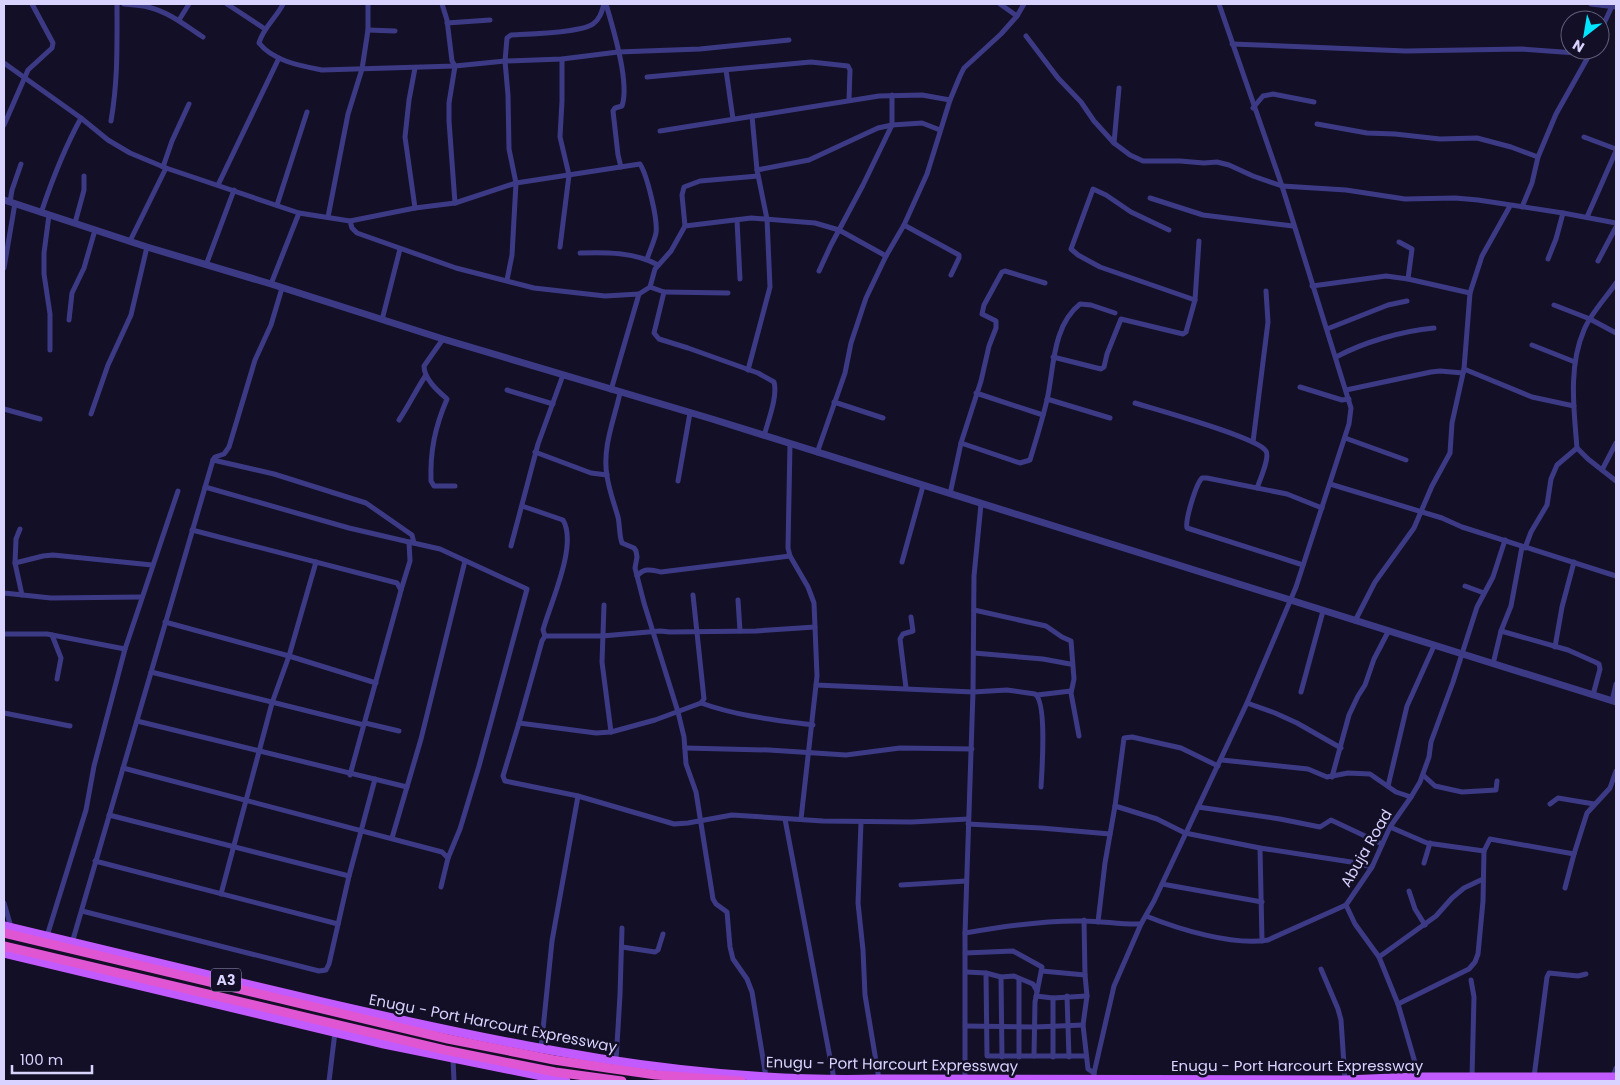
<svg xmlns="http://www.w3.org/2000/svg" width="1620" height="1085" font-family="Poppins,sans-serif">
<rect width="100%" height="100%" fill="#130f26"/>
<g fill="none" stroke-linecap="round" stroke-linejoin="round">
<g stroke="#3d3a85" stroke-width="5">
<path d="M124,4C132,5 140,5 148,7C169,12 186,26 203,37"/>
<polyline points="227,4 265,29"/>
<path d="M283,4C277,17 263,28 259,43C273,61 301,66 322,70L455,66L505,61L562,59L618,52L700,49L789,40"/>
<polyline points="442,4 447,20 452,61 455,66 449,103 449,121 455,203"/>
<path d="M606,4C613,28 630,83 622,106L615,108L613,111L618,155L621,167"/>
<polyline points="1000,4 1017,16"/>
<polyline points="1591,4 1616,7"/>
<polyline points="179,20 189,4"/>
<polyline points="447,23 490,20"/>
<polyline points="368,30 395,31"/>
<polyline points="1600,32 1613,4"/>
<polyline points="1026,36 1058,78 1081,102 1094,121 1114,143 1130,155 1143,161 1180,161 1204,163 1217,162 1229,165 1253,176 1282,186 1346,190 1405,199 1455,198 1478,200 1563,213 1616,223"/>
<polyline points="1232,44 1406,51 1521,49 1590,54"/>
<polyline points="4,63 81,118 108,140 130,153 166,168 299,213 350,221 352,228 357,233 456,268 534,288 605,296 639,294"/>
<polyline points="415,68 409,100 405,137 415,208"/>
<polyline points="726,70 733,119"/>
<polyline points="647,77 811,62 848,66 850,70 849,100"/>
<polyline points="1253,108 1263,96 1273,94 1314,102"/>
<polyline points="752,116 757,170"/>
<path d="M111,121C118,80 117,46 117,4"/>
<polyline points="1317,124 1367,133 1395,134 1440,139 1477,138 1511,147 1538,157"/>
<polyline points="4,125 28,70 52,48 53,43 32,4"/>
<polyline points="660,131 879,96 922,95 950,100"/>
<polyline points="1584,137 1616,149"/>
<polyline points="1114,143 1119,88"/>
<polyline points="163,167 172,141 189,104"/>
<polyline points="218,185 279,58"/>
<polyline points="1150,198 1203,215 1293,226"/>
<polyline points="10,202 12,190 21,164"/>
<polyline points="277,205 307,112"/>
<polyline points="1522,207 1532,183 1538,157 1556,114 1592,50"/>
<path d="M41,213C52,180 64,149 81,118"/>
<polyline points="49,215 44,253 44,274 50,314 50,350"/>
<polyline points="328,217 348,114 362,69 368,30 368,4"/>
<polyline points="1587,217 1616,151"/>
<polyline points="737,220 740,279"/>
<path d="M350,221L415,208L455,203L516,183L640,164C647,175 658,219 656,233C654,242 650,250 647,259"/>
<polyline points="75,223 84,190 84,176"/>
<polyline points="904,225 959,255 959,258 951,275"/>
<polyline points="685,226 682,195 684,187 700,181 758,176"/>
<polyline points="1169,230 1131,212 1106,195 1093,189 1071,249 1078,255 1100,267 1195,300"/>
<polyline points="130,241 166,168"/>
<polyline points="1399,242 1412,249 1408,279"/>
<polyline points="560,247 569,175 560,137 562,101 562,59"/>
<path d="M580,253C605,252 635,252 658,265"/>
<polyline points="1548,259 1556,239 1563,213"/>
<polyline points="1598,261 1616,227"/>
<polyline points="206,265 234,190"/>
<polyline points="4,268 15,203"/>
<polyline points="819,271 831,245 863,185 892,125 892,95"/>
<path d="M507,280L512,255L516,183L509,149L508,95L505,61L507,38L511,35C528,34 580,33 593,24C600,19 602,11 604,4"/>
<path d="M1616,283C1606,298 1591,313 1584,330C1568,367 1574,410 1577,448L1588,459L1616,481"/>
<polyline points="271,284 299,213"/>
<polyline points="1312,286 1386,276 1408,279 1470,293"/>
<path d="M650,287L664,292L654,333L659,339L688,348L758,373L774,382C778,396 768,421 764,436"/>
<polyline points="664,292 728,293"/>
<polyline points="1554,305 1590,319 1616,333"/>
<polyline points="69,320 72,293 84,268 95,230"/>
<polyline points="382,320 400,249"/>
<polyline points="1327,329 1388,305 1407,301"/>
<path d="M443,339L424,366C424,379 438,391 447,399C435,427 430,451 431,481L434,486H455"/>
<polyline points="1532,345 1575,362"/>
<polyline points="1053,357 1101,369 1104,367 1107,354 1121,319 1183,334 1186,332 1195,300 1199,241"/>
<path d="M1336,357C1364,342 1402,331 1434,328"/>
<polyline points="1464,369 1532,397 1574,406"/>
<polyline points="748,370 770,287 767,219 757,170 809,160 878,128 892,125 922,123 940,130"/>
<polyline points="1300,387 1342,400 1349,399"/>
<polyline points="507,390 553,404"/>
<polyline points="611,390 639,294 650,287 655,269 671,251 685,226 751,218 815,223 839,230 886,256"/>
<polyline points="1346,390 1431,372 1440,371 1463,373"/>
<path d="M620,393C614,420 602,448 607,476C609,490 614,503 618,517C620,526 619,535 622,543L634,548L636,551L637,557L635,568L644,603L678,712L684,737L686,764L696,792L713,899L716,904L727,912L730,947L733,959L747,979L752,992L766,1077"/>
<polyline points="976,393 1043,415"/>
<polyline points="1047,399 1110,418"/>
<polyline points="834,402 883,418"/>
<path d="M1135,403C1157,410 1257,437 1266,451C1270,457 1260,480 1257,488"/>
<polyline points="4,409 40,419"/>
<polyline points="91,414 108,365 131,315 147,247"/>
<path d="M399,420C409,405 416,390 426,375"/>
<polyline points="1345,438 1406,460"/>
<polyline points="1253,442 1268,322 1266,291"/>
<path d="M961,443L1020,463L1030,460C1036,440 1042,421 1047,400C1054,369 1052,326 1080,304L1091,305L1115,313"/>
<polyline points="790,444 788,548 790,556 808,587 814,603 815,627 817,676 801,819"/>
<polyline points="535,452 591,473 607,475"/>
<polyline points="817,453 845,373 851,343 866,298 886,256 904,225 927,174 950,100 960,76 964,68 1001,34 1017,16 1024,4"/>
<polyline points="213,460 274,474 366,503 412,535 414,543"/>
<polyline points="1602,470 1616,443"/>
<polyline points="678,481 690,413"/>
<polyline points="1330,484 1442,518 1462,527 1616,576"/>
<polyline points="205,487 349,528 409,542"/>
<polyline points="950,494 961,443 981,381 989,346 996,328 996,321 982,314 984,305 1002,272 1005,271 1045,283"/>
<path d="M522,506L563,520C578,545 550,604 543,630L545,636L542,641L519,723L503,776L505,781L578,796L674,824L688,823L732,815L823,821L912,822L968,819"/>
<polyline points="192,530 397,583 401,590 400,594 350,775"/>
<polyline points="511,546 538,444 563,375"/>
<polyline points="1525,548 1531,532 1547,505 1551,479 1557,465 1577,448"/>
<polyline points="902,562 923,486"/>
<polyline points="15,563 16,539 20,529"/>
<path d="M1303,565L1187,528C1185,520 1196,484 1202,478H1207L1287,494L1322,508"/>
<path d="M637,576C645,567 651,570 661,572L790,556"/>
<polyline points="1465,586 1484,593"/>
<polyline points="401,590 410,561 409,542 440,549 527,589 479,766 460,829 448,858"/>
<polyline points="4,593 51,598 141,597"/>
<polyline points="22,595 15,563 43,556 53,555 152,565"/>
<polyline points="738,600 740,631"/>
<polyline points="604,605 602,662 611,732"/>
<polyline points="974,610 1046,626 1062,637 1071,641 1074,679 1071,693 1079,736"/>
<polyline points="1355,621 1375,582 1414,528 1432,486 1450,453 1452,423 1464,369 1470,293 1482,256 1510,206"/>
<polyline points="165,622 289,656 376,683"/>
<polyline points="1501,631 1568,650 1595,662 1599,664 1600,669 1593,695"/>
<polyline points="4,634 47,634 125,649"/>
<polyline points="52,635 61,658 57,679"/>
<polyline points="545,636 602,636 660,631 670,632 756,631 815,627"/>
<polyline points="1555,647 1562,607 1574,562"/>
<polyline points="974,653 1043,659 1070,664"/>
<polyline points="1493,664 1501,631 1511,606 1522,547"/>
<polyline points="151,672 364,725"/>
<path d="M816,685L973,692L1007,690L1035,694C1047,702 1042,770 1041,787"/>
<polyline points="906,688 900,639 903,634 913,631 911,617"/>
<polyline points="1301,692 1323,611"/>
<polyline points="1037,695 1071,691"/>
<polyline points="1612,701 1616,684"/>
<path d="M701,703C737,716 775,720 813,725"/>
<polyline points="1247,703 1275,713 1297,723 1341,748"/>
<polyline points="4,713 70,726"/>
<polyline points="137,721 407,787"/>
<polyline points="365,723 399,731"/>
<polyline points="519,723 596,733 611,732 655,720 701,703 704,699 693,595"/>
<polyline points="685,748 769,750 846,755 900,748 972,749"/>
<polyline points="1222,760 1308,769 1327,777 1348,773 1370,774 1396,792 1411,797"/>
<polyline points="123,768 442,852 448,858 441,887"/>
<polyline points="1423,775 1435,786 1462,792 1496,790 1497,781"/>
<polyline points="1332,777 1349,715 1358,696 1365,685 1374,659 1388,632"/>
<polyline points="1388,786 1407,706 1434,646"/>
<polyline points="1550,804 1558,798 1594,804"/>
<polyline points="1115,806 1157,819 1185,833 1260,848 1351,862 1372,867"/>
<polyline points="1198,807 1280,819 1320,827 1331,820 1382,844"/>
<polyline points="109,815 349,876"/>
<polyline points="785,819 834,1079"/>
<polyline points="861,822 858,903 863,950 865,995 879,1079"/>
<polyline points="968,824 1041,828 1110,834"/>
<polyline points="1390,827 1427,843 1484,851"/>
<polyline points="392,838 421,739 465,561"/>
<polyline points="1260,848 1262,941"/>
<polyline points="95,861 338,924"/>
<polyline points="1424,863 1430,843"/>
<polyline points="1162,884 1262,902"/>
<polyline points="901,885 966,881"/>
<polyline points="1565,888 1574,854 1587,813 1610,788 1616,771"/>
<polyline points="1409,891 1415,909 1425,925"/>
<polyline points="221,894 272,703 289,656 316,562"/>
<polyline points="4,903 11,927"/>
<polyline points="1346,905 1372,867 1390,827 1411,797 1420,782 1429,757 1431,742 1453,682 1477,607 1493,577 1505,540"/>
<polyline points="1346,905 1355,924 1379,957 1398,1004 1416,1066 1418,1077"/>
<polyline points="82,911 319,971 326,970 329,964 349,876 375,779"/>
<path d="M1146,916C1178,929 1233,946 1268,940L1346,905"/>
<polyline points="1084,920 1085,975 1087,996 1083,1025 1088,1069 1094,1073"/>
<polyline points="1098,922 1105,863 1115,806 1124,738 1132,737 1181,748 1218,766"/>
<path d="M965,933C1004,926 1044,920 1084,921C1103,921 1122,925 1141,924"/>
<polyline points="47,936 86,810 94,766 125,649 178,491"/>
<polyline points="72,943 213,460 215,457 224,454 229,447 255,360 271,325 282,288"/>
<polyline points="622,947 655,952 658,950 663,934"/>
<polyline points="965,953 1013,951 1042,967 1035,1002 1034,1056"/>
<polyline points="1379,957 1436,916 1452,898 1464,888 1483,879"/>
<polyline points="1321,969 1338,1009 1341,1020 1345,1080"/>
<polyline points="1042,971 1085,975"/>
<polyline points="966,972 986,973 987,1056 1085,1056"/>
<polyline points="986,973 1001,977 1014,976 1033,984 1037,991"/>
<polyline points="1001,977 1002,1057"/>
<polyline points="1019,979 1019,1057"/>
<polyline points="1471,980 1474,997 1472,1077"/>
<polyline points="1036,996 1053,998 1087,996"/>
<polyline points="1067,996 1069,1057"/>
<polyline points="1053,998 1053,1057"/>
<polyline points="1398,1004 1469,969 1475,962 1478,954 1483,901 1484,851 1490,839 1574,854"/>
<polyline points="965,1026 1035,1027 1083,1025"/>
<polyline points="541,1049 552,941 578,796"/>
<polyline points="453,1059 454,1081"/>
<polyline points="616,1061 620,995 622,928"/>
<polyline points="1534,1077 1547,977 1549,973 1578,976 1586,974"/>
<polyline points="1613,1077 1616,1068"/>
<polyline points="965,1079 965,933 973,692 974,576 981,504"/>
<polyline points="1094,1080 1094,1073 1114,986 1141,924 1154,901 1247,703 1296,587 1349,424 1351,408 1282,186 1219,4"/>
<polyline points="329,1081 335,1032"/>
</g>
<polyline stroke="#3d3a85" stroke-width="7" points="4,200 147,247 271,284 443,339 712,419 1616,702"/>
<g stroke="#c25bff" stroke-width="9">
<path d="M4,926C111,951 218,978 326,1003C508,1045 691,1084 879,1079L1345,1080L1418,1077H1616"/>
<polyline points="4,953 384,1044 566,1081"/>
</g>
<g stroke="#e055d1" stroke-width="9">
<polyline points="4,933 448,1039 554,1060 607,1068 656,1075 741,1081"/>
<polyline points="4,946 445,1050 555,1072 622,1081"/>
</g>
</g>
<g text-anchor="middle" dominant-baseline="central" stroke-width="5" stroke-linejoin="round" paint-order="stroke">
<rect fill="#130f26" stroke="#9e99be" stroke-width="1" x="211" y="968.5" width="30" height="23" rx="4"/>
<g font-size="14" font-weight="bold" fill="#d9d4ff">
<text x="226" y="980">A3</text>
</g>
<g font-size="15" fill="#d9d4ff" stroke="#130f26">
<text transform="translate(1366 848) rotate(-60)">Abuja Road</text>
<text transform="translate(493 1023) rotate(11)">Enugu - Port Harcourt Expressway</text>
<text transform="translate(892 1064) rotate(1)">Enugu - Port Harcourt Expressway</text>
<text x="1297" y="1065">Enugu - Port Harcourt Expressway</text>
</g>
</g>
<rect width="1620" height="1085" fill="none" stroke="#d9d4ff" stroke-width="10"/>
<g transform="translate(1585 35) rotate(211)"><circle r="24" fill="#130f26" stroke="#625e7d"/>
<path d="M0-4L9 19L0 12L-9 19Z" fill="#00e5ff"/>
<text y="-8" font-size="14" font-weight="bold" text-anchor="middle" fill="#d9d4ff">N</text>
</g>
<path d="M12 1065v8h80v-8" fill="none" stroke="#d9d4ff" stroke-width="2.5"/>
<text x="20" y="1065" font-size="15" fill="#d9d4ff" stroke="#130f26" stroke-width="4" paint-order="stroke">100 m</text>
</svg>
